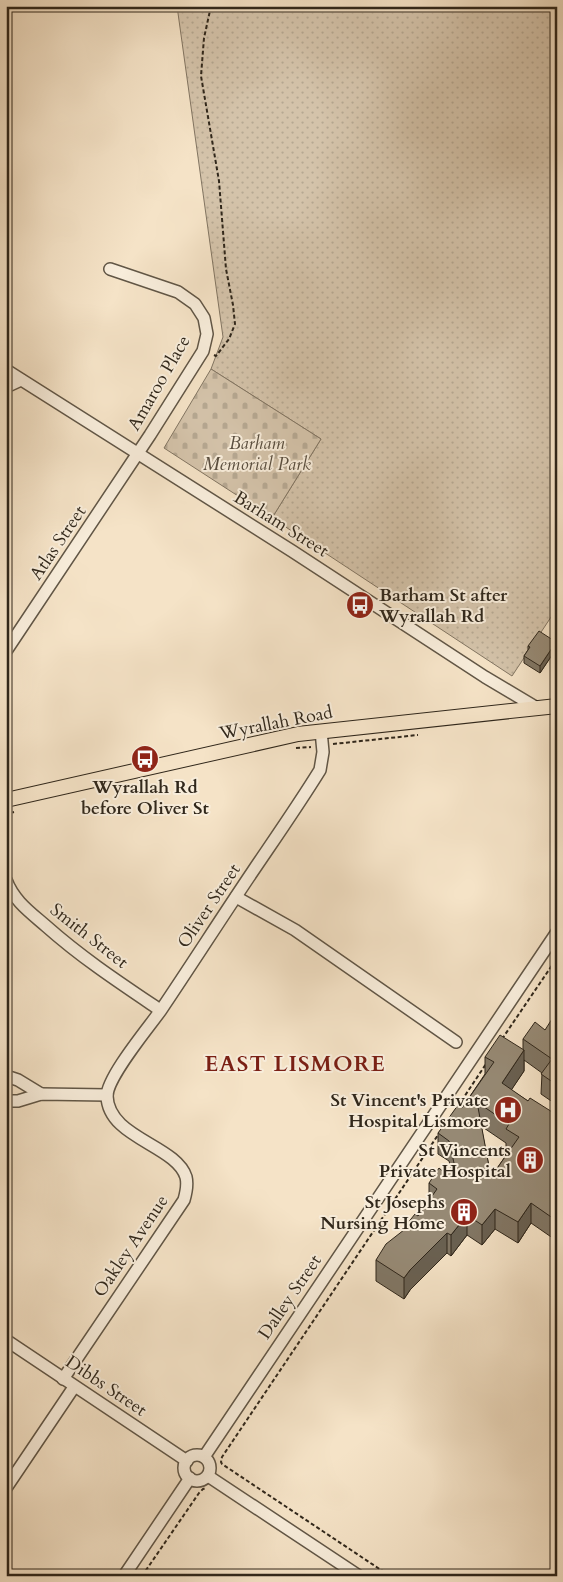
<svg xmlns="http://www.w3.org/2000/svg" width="563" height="1582" font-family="Cardo,serif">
<defs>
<pattern id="grass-dots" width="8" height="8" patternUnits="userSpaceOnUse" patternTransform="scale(1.25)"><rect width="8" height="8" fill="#d4c3aa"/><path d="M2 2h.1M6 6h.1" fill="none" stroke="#b6a892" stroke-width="1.8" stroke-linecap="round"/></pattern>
<pattern id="cemetery-stones" width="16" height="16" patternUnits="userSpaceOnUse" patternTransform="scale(1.25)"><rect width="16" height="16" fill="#d4c3aa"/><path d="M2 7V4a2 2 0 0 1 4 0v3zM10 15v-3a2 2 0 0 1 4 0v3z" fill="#b6a892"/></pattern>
</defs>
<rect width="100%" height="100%" fill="#f5e3c7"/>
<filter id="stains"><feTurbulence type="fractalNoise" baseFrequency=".004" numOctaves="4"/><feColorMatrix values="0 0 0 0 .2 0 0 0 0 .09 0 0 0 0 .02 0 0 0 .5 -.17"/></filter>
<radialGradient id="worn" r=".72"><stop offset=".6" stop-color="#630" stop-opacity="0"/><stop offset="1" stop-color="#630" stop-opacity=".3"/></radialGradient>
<polygon fill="url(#grass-dots)" stroke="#827562" points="177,6 557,6 557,608 512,676 272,518 321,439 211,369 223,337"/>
<polygon fill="url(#cemetery-stones)" stroke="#827562" points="211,369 321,439 272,518 164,448"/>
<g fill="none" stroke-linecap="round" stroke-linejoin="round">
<g stroke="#615646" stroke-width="14">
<g id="minor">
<polyline points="6,370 292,551 485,677 537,708"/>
<polyline points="6,387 21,380"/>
<polyline points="6,651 150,435 203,351 207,334 204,318 195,304 178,292 110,269"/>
<path d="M6,880C14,901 30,912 46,926C82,958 120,983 160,1010"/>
<polyline points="236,897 295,930 456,1042"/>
<polyline points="6,1076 18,1080 41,1094"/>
<polyline points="6,1101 18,1101 41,1094 107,1095"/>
<polyline points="6,1340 187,1461"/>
<path d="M63,1379L184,1200C186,1193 188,1185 186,1177C176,1145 108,1138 107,1096C107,1077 149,1027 161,1010C192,964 222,917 253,871C276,837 299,804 320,770L323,752L321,731"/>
<circle cx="197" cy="1468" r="13"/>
<polyline points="204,1457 557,932"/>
<polyline points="208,1476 359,1576"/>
<polyline points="6,1488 74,1387"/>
<polyline points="124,1576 190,1478"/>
</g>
</g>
<g stroke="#30271b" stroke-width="16">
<polyline id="major" points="6,800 298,734 557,706"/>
</g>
<g stroke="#30271b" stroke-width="2" stroke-dasharray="4 2.5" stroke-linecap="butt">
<polyline points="211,6 204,38 201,76 219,181 226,269 233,305 235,324 229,339 216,356 214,355"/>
<polyline points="333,744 418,735"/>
<polyline points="296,748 311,747"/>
<polyline points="6,814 14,812"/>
<polyline points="502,1039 557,958"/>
<polyline points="458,1106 486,1064"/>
<polyline points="142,1576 199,1493 203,1489 206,1488"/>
<polyline points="390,1576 222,1464 221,1462 222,1457 438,1135"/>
</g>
<use href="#minor" stroke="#f8eddb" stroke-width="11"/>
<use href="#major" stroke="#f5e3c7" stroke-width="14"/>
</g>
<g fill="#817664" stroke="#30271b" fill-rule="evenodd">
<polygon points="528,646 556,649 540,673 524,663 524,656 528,650"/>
<path d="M557,1022V1105L541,1094L542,1073L524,1060V1071L511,1090L528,1101L557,1115V1241L531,1223L518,1243L495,1229L482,1245L467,1235L451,1256L447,1253L410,1290L404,1299L376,1281V1260L407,1228V1224L418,1216L429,1201V1183L446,1174L451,1168L449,1161L438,1154V1133L462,1108L485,1074V1057L523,1050V1039L545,1030ZM481,1126L506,1143V1149L509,1151L491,1177Z"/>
</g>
<g fill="#696051" stroke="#30271b">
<polygon points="556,642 556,649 540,673 540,666"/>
<polygon points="524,1050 524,1071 502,1104 502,1083"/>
<polygon points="531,1203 531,1223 518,1243 518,1222"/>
<polygon points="495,1209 495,1229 482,1245 482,1225"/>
<polygon points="467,1215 467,1235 451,1256 451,1235"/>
<polygon points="447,1233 447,1253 410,1290 404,1299 404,1278 410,1270"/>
</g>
<g fill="#968974" stroke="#30271b" fill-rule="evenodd">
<polygon points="539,631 556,642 540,666 524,656 530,647 528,646"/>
<polygon points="552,1019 557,1022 557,1085 541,1074 552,1059 523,1039 535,1022 545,1030"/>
<path d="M500,1035L524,1050L502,1083L528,1101L530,1098L557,1115V1221L531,1203L518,1222L495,1209L482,1225L467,1215L451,1235L447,1233L410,1270L404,1278L376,1260L386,1244L409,1226L407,1224L415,1214L418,1216L437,1189L429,1183L439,1168L446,1174L454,1163L449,1141L438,1133L458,1105L462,1108L494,1062L485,1057ZM477,1102L509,1124L506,1129L519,1137L491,1177Z"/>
</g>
<defs>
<g id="bus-disc" transform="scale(1.4375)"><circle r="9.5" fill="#8f2418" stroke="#f8eddb"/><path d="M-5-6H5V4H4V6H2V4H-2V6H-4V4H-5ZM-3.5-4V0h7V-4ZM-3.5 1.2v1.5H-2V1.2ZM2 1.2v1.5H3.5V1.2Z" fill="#fff"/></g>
<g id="hospital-disc" transform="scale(1.4375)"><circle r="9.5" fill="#8f2418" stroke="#f8eddb"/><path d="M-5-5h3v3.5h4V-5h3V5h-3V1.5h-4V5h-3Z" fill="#fff"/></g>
<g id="building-disc" transform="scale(1.4375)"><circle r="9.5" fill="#8f2418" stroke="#f8eddb"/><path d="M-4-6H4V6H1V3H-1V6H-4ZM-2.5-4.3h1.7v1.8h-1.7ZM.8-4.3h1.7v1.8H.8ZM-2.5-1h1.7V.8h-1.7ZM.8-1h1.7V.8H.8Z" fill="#fff"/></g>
</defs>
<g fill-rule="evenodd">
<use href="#bus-disc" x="360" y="605"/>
<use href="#bus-disc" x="145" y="759"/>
<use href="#hospital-disc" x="508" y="1110"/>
<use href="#building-disc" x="530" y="1160"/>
<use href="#building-disc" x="464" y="1212"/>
</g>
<g text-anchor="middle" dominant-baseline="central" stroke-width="4" stroke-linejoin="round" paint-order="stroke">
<g font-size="18" fill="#30271b" stroke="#f8eddb">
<text transform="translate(159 383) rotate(-60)">Amaroo Place</text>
<text transform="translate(281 524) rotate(32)">Barham Street</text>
<text transform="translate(58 543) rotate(-56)">Atlas Street</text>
<text transform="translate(276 723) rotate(-11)">Wyrallah Road</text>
<text transform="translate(209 906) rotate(-56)">Oliver Street</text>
<text transform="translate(89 936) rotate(38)">Smith Street</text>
<text transform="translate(131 1246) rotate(-56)">Oakley Avenue</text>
<text transform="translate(290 1297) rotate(-56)">Dalley Street</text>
<text transform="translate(106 1386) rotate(34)">Dibbs Street</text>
</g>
<g font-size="18" font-style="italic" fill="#594e3f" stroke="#f8eddb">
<text x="257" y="443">Barham<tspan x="257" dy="21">Memorial Park</tspan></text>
</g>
<g font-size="18" font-weight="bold" fill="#30271b" stroke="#f8eddb" text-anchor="end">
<text x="379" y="595" text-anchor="start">Barham St after<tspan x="379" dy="21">Wyrallah Rd</tspan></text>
<text x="145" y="787" text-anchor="middle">Wyrallah Rd<tspan x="145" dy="21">before Oliver St</tspan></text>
<text x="489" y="1100">St Vincent's Private<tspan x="489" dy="21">Hospital Lismore</tspan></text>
<text x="511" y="1150">St Vincents<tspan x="511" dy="21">Private Hospital</tspan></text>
<text x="445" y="1202">St Josephs<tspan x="445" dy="21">Nursing Home</tspan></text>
</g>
<g font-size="22" font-weight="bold" letter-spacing="1" fill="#7a1f14" stroke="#f8eddb">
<text x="295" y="1064">EAST LISMORE</text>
</g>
</g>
<rect width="563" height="1582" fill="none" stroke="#f5e3c7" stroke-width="25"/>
<rect x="8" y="8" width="548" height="1567" fill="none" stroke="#30271b" stroke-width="2.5"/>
<rect x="12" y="12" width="538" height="1557" fill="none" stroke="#30271b"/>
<rect width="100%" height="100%" filter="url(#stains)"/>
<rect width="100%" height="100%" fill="url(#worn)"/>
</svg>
